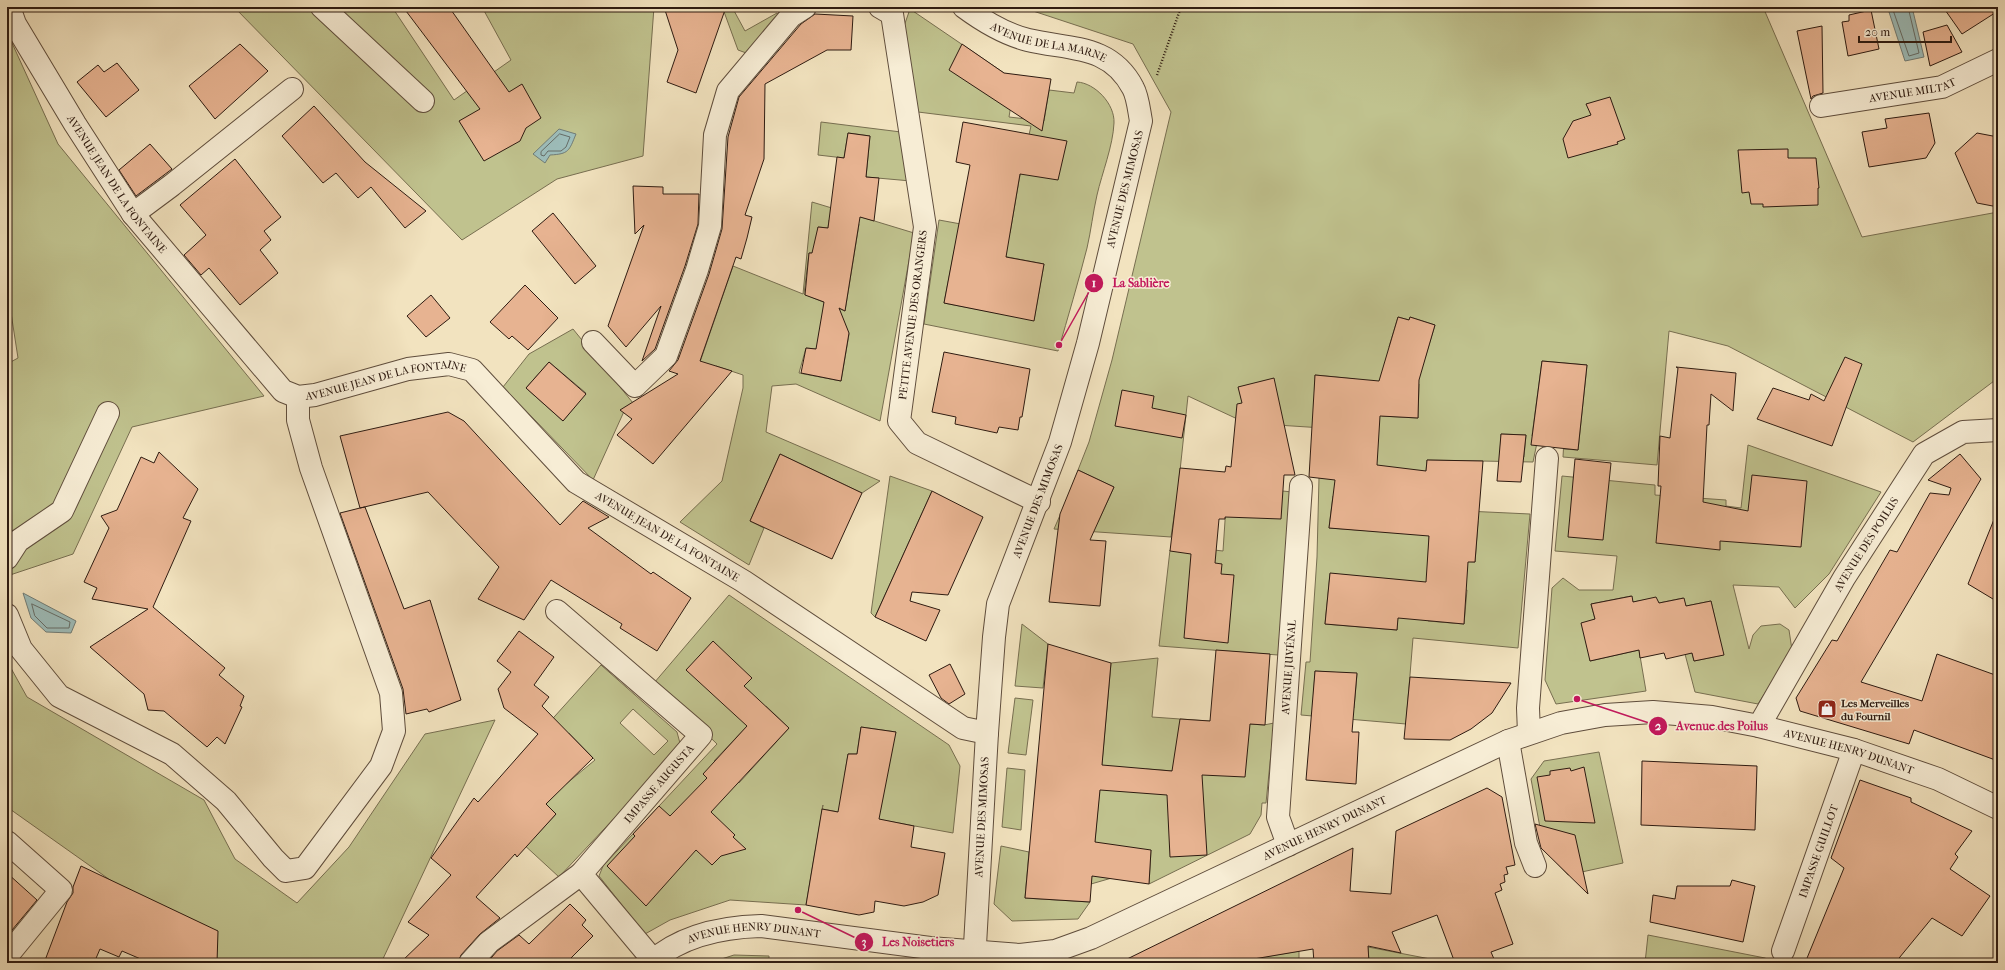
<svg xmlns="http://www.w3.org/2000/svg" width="2005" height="970" font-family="'IM FELL French Canon',serif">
<rect width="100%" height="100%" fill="#f2e3bf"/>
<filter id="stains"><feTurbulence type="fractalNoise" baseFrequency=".005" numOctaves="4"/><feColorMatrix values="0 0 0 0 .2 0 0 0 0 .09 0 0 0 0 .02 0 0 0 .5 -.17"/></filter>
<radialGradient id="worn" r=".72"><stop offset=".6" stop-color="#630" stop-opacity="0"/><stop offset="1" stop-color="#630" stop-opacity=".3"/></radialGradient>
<g fill="#c0c28e" stroke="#776e50" fill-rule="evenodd">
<polygon points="234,7 392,7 454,100 511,60 482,7 654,7 643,156 557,179 462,240"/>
<polygon points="726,7 732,7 745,31 777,13 780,20 749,54 738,50 723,9"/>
<path d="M1021,7H1763L1862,237L1998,212V378L1913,442L1728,346L1669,331L1657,465L1563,457L1564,439L1538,438L1533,462L1427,460L1423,509L1530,514L1518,648L1413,638L1406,724L1301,715L1306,662H1310L1317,557L1319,478L1323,428L1246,423L1188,396L1179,480L1292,492L1278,655L1159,646L1170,550L1180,552L1183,509L1175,510L1171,537L1054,529L1064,506L1098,522L1114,487L1078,470L1089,442L1112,360L1171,112L1133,44ZM1398,317L1409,320L1410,317L1435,325L1425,358L1389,347ZM1542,361L1587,365L1578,450L1564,449V439L1532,436ZM1315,375L1355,379L1352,408L1328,406L1326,420L1314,419ZM1383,381L1419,384L1418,418L1382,416ZM1501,434L1526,435L1524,457L1500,455ZM1191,487L1227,491L1223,551L1187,547ZM1333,496L1405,503L1403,533L1329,528ZM1430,518L1478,521L1475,562L1428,558ZM1330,574L1400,580L1397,630L1325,624ZM1431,583H1442V587L1467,590L1464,624L1428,621ZM1315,671L1357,674L1354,708L1313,705Z"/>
<path d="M910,9L1004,73L1014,86L1009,117L1044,121L1049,90L1074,93L1077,82C1095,83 1115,104 1114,123C1113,146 1102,173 1097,195C1093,212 1091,231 1087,248C1078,283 1068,317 1058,351L924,324L939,220L1010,233L1019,180L1031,126L918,112L902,32ZM955,247L1044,264L1034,320L944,303Z"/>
<polygon points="7,32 58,144 264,396 132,427 73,554 7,576 7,364 18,358 7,287"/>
<polygon points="821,122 901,132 911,181 866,177 870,136 848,133 844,158 818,155"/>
<path d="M812,202L914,233L880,421L796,384L772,386L766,432L880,481L862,493L780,454L750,521L764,528L749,565L680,522L722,481L743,388V375L716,366L712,375L677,356L700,362L733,266L803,294ZM829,220L859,224L845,311L804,294L809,253H815L818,227L828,228ZM845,325L849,334L841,381L799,373L806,348L816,349Z"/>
<path d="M573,329L633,403L626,407L593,480L503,387L529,354ZM549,362L586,393L563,421L526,388Z"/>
<polygon points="1748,445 1881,492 1829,574 1795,608 1779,587 1733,585 1749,649 1753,635 1761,626 1780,624 1789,630 1792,650 1758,704 1695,692 1685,654 1692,653 1694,661 1723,655 1711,601 1686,606 1683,598 1659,603 1656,598 1633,602 1631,596 1591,604 1595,619 1590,661 1639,650 1646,691 1556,704 1545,680 1552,588 1563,578 1579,590 1613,590 1617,556 1555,551 1562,476 1655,485 1655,495 1726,500 1726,506 1741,508"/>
<polygon points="890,476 932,491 875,617 871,613"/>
<path d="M729,595L949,745L960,766L953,833L822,809L823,805L806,905L730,900L670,920L645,934L599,876L603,866L717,744L654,683ZM766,706L789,728L739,783L714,761ZM861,727L896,732L845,773L848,754H857Z"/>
<polygon points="1022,624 1048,644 1043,688 1015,686"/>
<path d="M1158,658L1152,717L1264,725L1274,723L1266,803H1262L1261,815L1250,834L1149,884L1151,850L1136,871L1091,884L1111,663ZM1146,769L1173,771L1144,793Z"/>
<polygon points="7,661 27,697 204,800 235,859 297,903 349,847 425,734 495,720 381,963 204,963 192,938 7,807"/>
<path d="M601,665L677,732L681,747L559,877L484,808L518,757ZM633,709L668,741L654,755L620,723ZM569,733L595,760L566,784L541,758ZM531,790L556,814L534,838Z"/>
<polygon points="1015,698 1033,700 1026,755 1008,753"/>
<polygon points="1599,752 1623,863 1568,875 1544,849 1531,779 1544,761"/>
<polygon points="1007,768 1025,770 1021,830 1002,827"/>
<polygon points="1001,846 1029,852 1025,898 1090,902 1078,919 1012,921 994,904"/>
<polygon points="1648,935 1765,958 1775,963 1645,963"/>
<polygon points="1368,947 1451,963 1369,963"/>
<polygon points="1299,951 1299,963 1228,963"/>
<polygon points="734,955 769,956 769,963 709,963"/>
</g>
<g fill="#9dbdba" stroke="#717c76">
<polygon points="1895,7 1912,7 1924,57 1905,61 1888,9"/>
<path d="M559,129L576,134C569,151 569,154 550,155L545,163L533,154Z"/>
<polygon points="23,593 76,621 71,633 46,632 31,618"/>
</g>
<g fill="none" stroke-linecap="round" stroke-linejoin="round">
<g stroke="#666c66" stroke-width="1">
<polyline points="1892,7 1909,56 1919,53 1908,7"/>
<polygon points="560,134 570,137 566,147 561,151 548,151 544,156 541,155 541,152"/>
<polygon points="32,604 70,622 69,628 47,628 35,616"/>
</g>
</g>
<g fill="#e7b391" stroke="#2e1b11">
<polygon points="403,7 449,7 509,92 522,84 541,118 526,128 520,141 484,161 459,121 480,109"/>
<polygon points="664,7 726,7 696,93 667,82 678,50"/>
<polygon points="1943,7 1998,7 1998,11 1962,34"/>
<polygon points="1871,10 1879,49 1848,56 1842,22 1849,21 1849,15"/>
<polygon points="815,14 853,16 851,50 827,50 765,84 764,159 745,215 752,217 747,238 741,259 736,257 700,361 732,371 653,464 617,435 632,419 620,410 678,374 669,371 678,360 709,274 722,229 728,137 739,97 801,24"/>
<polygon points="1947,25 1962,52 1930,66 1923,32"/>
<polygon points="1822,26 1823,93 1813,96 1811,99 1797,31"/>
<polygon points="240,44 268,71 215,119 189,86"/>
<polygon points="962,44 1004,73 1051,79 1042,131 949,70"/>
<polygon points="117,63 139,90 106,117 77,82 98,65 104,72"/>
<polygon points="1610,97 1625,139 1617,142 1618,144 1568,158 1563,139 1573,121 1591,115 1586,104"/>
<polygon points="314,106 365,162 426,211 405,228 371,187 358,198 336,173 323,183 282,136"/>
<polygon points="1929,113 1935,143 1926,158 1869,167 1862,132 1887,128 1885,119"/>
<polygon points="963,122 1067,141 1058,180 1020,174 1006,257 1044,264 1034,321 944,303 970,165 956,162"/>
<polygon points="848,133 870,136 866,177 879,178 874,221 860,217 845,311 839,308 849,333 841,381 801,373 806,348 816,349 824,302 805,295 809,253 812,253 818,227 828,228 837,157 844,158"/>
<polygon points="1977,133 1998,137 1998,207 1977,203 1955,153"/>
<polygon points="150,144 172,169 136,196 119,170"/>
<polygon points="1788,149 1788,158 1816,158 1819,188 1818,188 1818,205 1763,207 1763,204 1751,204 1749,192 1742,193 1738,150"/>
<polygon points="235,159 281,217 264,231 271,240 260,250 278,273 240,305 209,268 201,275 184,255 206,235 180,205"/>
<polygon points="633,186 663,187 663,194 699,194 698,224 685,266 655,349 642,361 661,306 626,347 608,326 644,225 635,234"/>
<polygon points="553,213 596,266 575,284 532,231"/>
<polygon points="525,285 558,318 528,350 512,336 509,339 490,322"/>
<polygon points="431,295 450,318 426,337 407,316"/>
<polygon points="1398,317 1409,320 1410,317 1435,325 1419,380 1418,418 1380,416 1377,465 1426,471 1427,460 1483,461 1475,562 1468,562 1464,624 1398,618 1397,630 1325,624 1330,573 1426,582 1429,536 1329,528 1335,480 1309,477 1315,375 1379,381"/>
<polygon points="944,352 1030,369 1022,417 1020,417 1018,430 999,427 997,433 955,424 956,417 932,412"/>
<polygon points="1845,357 1862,364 1832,446 1757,419 1773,388 1809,400 1811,394 1824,401"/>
<polygon points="1542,361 1587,365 1578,450 1531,445"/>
<polygon points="549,362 586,394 563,421 526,388"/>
<polygon points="1676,367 1736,373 1733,411 1711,394 1709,425 1707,425 1703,502 1748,511 1752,475 1807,481 1801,547 1720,541 1720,550 1656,543 1661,486 1658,486 1660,436 1670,438 1678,368"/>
<polygon points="1274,378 1295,475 1284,475 1281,519 1225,517 1225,519 1219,519 1215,563 1222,564 1221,574 1234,575 1228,643 1184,638 1191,554 1170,551 1180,468 1225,472 1226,466 1231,467 1237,404 1242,403 1238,387"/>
<polygon points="1122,390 1154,396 1152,408 1186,415 1182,438 1115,426"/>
<polygon points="448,412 464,421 560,525 583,501 609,517 588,528 651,574 653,572 691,598 657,651 620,628 622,624 551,580 524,620 478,599 499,567 428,492 360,508 365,507 404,609 430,600 461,700 429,712 427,709 406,714 403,689 340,513 360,508 340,436"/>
<polygon points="1501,434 1526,435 1521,482 1497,481"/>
<polygon points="159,452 198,489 183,518 191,521 153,607 225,668 219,675 244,696 240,706 242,707 225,744 217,737 207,747 164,711 148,710 144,694 90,647 148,609 92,599 97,588 84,582 109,528 101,516 117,510 141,457 154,463"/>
<polygon points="780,454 862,493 832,559 750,521"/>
<polygon points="1960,454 1981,479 1861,682 1922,701 1937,654 1998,676 1998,761 1914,730 1909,744 1800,711 1796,698 1832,640 1837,641 1890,550 1897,552 1930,493 1949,495 1951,488 1928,480"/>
<polygon points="1575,459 1611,463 1603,540 1568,537"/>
<polygon points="1078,470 1114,487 1090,540 1106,541 1100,606 1049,602 1060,514"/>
<polygon points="932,491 983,517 948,595 912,592 910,601 940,610 926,641 875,617"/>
<polygon points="1997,512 1998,512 1998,602 1968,584"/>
<polygon points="1632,596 1633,602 1656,597 1659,603 1684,598 1686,606 1711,601 1724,655 1694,661 1692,653 1666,659 1664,653 1640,658 1639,650 1590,661 1581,623 1595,619 1591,604"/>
<polygon points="519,631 554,657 534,685 549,697 542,706 593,758 546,804 556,814 517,857 515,854 476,897 500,918 480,934 461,955 458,963 400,963 429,935 408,922 451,875 431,858 474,798 478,802 538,734 504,708 498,689 511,672 497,661"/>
<polygon points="713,641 752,678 744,686 789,728 711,812 735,835 733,837 746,849 721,856 712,865 696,850 646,906 607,866 635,836 633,834 659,806 670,816 707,778 703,774 747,726 686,670"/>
<polygon points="1048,644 1111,663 1102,765 1172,771 1180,719 1210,721 1216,650 1270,654 1265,725 1250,724 1245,777 1202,775 1207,855 1170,857 1167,795 1100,790 1095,842 1151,850 1149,884 1092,876 1090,902 1025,898"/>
<polygon points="950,664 965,694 949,704 941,698 929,675"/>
<polygon points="1315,671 1357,673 1352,732 1359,732 1356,784 1306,780"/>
<polygon points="1410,677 1511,683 1492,713 1471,729 1450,740 1404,739"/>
<polygon points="861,727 896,732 879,819 914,826 911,847 945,853 938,895 923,902 904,906 875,901 874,912 859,915 806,905 822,809 838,812 848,754 857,754"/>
<polygon points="1642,761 1757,766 1755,830 1641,825"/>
<polygon points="1584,767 1595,823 1545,821 1537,777 1550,775 1550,771 1570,768 1571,771"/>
<polygon points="1860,780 1911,798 1911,802 1972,831 1955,854 1958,857 1950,869 1990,896 1962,936 1932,918 1895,963 1805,963 1844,868 1831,858"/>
<polygon points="1487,788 1502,797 1515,865 1506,867 1508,874 1504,875 1505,882 1500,884 1502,890 1495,893 1513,944 1491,952 1494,959 1479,960 1480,963 1455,963 1437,915 1392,932 1401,953 1368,946 1369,963 1314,963 1313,949 1230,963 1119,963 1353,848 1350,891 1391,894 1396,831"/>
<polygon points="1535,824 1575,835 1588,894 1541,848"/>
<polygon points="81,866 218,931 217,963 150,963 122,951 119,957 100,949 94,963 44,963 67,902 73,893 73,887"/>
<polygon points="7,873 37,900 7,936"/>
<polygon points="1732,880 1755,886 1743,942 1650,922 1653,895 1675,899 1677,886 1730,886"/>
<polygon points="570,904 586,920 582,925 593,936 566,963 487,963 497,951 519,935 529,944"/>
</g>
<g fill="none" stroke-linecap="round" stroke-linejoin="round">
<g stroke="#5f4d3c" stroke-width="24">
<g id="minor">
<path id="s1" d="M9,7L15,24L75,124L133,214L283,391L298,397L315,395L408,369L449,364L472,370L576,482L743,581L963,728L987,733"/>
<polyline points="322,7 423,101"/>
<polyline points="880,7 892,14 925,227 899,421 917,443 1039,502"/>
<path id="s2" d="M964,7C983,21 1004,34 1028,40C1070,50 1110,44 1133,88C1138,97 1139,111 1141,121L1088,343L1060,442L998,604L994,637L987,733L974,963"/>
<path id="s3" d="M1821,106L1942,87L1998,60"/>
<polyline points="133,214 172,185 292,89"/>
<polyline points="593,342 635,386 666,356 697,270 710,226 715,135 728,91 791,16 805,7"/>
<polyline points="7,558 18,541 62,511 108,413"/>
<polyline points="557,611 701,735 581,874 653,960"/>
<polyline points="7,615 21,649 59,696 172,754 226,801 273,858 286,871 305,868 381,766 394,731 391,693 311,468 298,420 298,397"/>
<path id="s4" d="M1759,726L1844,578L1924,454L1963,432L1998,430"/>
<polyline points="1529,733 1528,708 1547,458"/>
<polyline points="1508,741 1526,843 1535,866"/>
<polyline points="7,842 61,890 7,956"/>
<path id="s5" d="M1288,845L1278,817L1301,486"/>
<path id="s6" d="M1783,951L1854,750"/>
<polyline points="470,963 489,942 581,874"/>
<path id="s7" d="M650,963C680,936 722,927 761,926L930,948L1020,955L1055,951L1091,938L1508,741L1561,723L1605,715L1653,712L1712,717L1759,726L1854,750L1938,779L1998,808"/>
</g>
</g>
<polyline stroke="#2e1b11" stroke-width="2.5" stroke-dasharray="1 2" stroke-linecap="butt" points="1157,75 1181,7"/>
<use href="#minor" stroke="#f7edd5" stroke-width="22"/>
</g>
<defs>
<g id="shop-square" transform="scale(1)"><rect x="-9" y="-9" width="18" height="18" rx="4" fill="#8f2418" stroke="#f7edd5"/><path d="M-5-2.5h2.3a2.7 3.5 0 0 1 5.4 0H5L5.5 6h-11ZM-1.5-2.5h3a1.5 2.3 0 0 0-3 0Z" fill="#fff"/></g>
</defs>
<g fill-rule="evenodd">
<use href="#shop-square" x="1827" y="709"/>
</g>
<g text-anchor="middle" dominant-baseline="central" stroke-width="3" stroke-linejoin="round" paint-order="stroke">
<g font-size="11" fill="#2e1b11" stroke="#f7edd5">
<text stroke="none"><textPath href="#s2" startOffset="93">AVENUE DE LA MARNE</textPath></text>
<text stroke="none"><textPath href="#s3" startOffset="93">AVENUE MILTAT</textPath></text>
<text stroke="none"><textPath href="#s1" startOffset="208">AVENUE JEAN DE LA FONTAINE</textPath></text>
<text transform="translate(1125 189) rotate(-76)">AVENUE DES MIMOSAS</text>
<text transform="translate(913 315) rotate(-83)">PETITE AVENUE DES ORANGERS</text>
<text stroke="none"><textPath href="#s1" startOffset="580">AVENUE JEAN DE LA FONTAINE</textPath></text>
<text transform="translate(1038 501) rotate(-69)">AVENUE DES MIMOSAS</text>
<text stroke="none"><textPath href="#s1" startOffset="928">AVENUE JEAN DE LA FONTAINE</textPath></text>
<text stroke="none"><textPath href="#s4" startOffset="211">AVENUE DES POILUS</textPath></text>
<text stroke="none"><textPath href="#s5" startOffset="180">AVENUE JUVÉNAL</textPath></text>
<text stroke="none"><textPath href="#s7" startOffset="1264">AVENUE HENRY DUNANT</textPath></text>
<text transform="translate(659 784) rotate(-49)">IMPASSE AUGUSTA</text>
<text transform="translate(982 817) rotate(-87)">AVENUE DES MIMOSAS</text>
<text stroke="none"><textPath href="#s7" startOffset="712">AVENUE HENRY DUNANT</textPath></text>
<text stroke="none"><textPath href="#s6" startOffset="106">IMPASSE GUILLOT</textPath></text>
<text stroke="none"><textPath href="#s7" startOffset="112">AVENUE HENRY DUNANT</textPath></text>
</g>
<g font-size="11" font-weight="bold" fill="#2e1b11" stroke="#f7edd5" text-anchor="start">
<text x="1841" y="703">Les Merveilles<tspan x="1841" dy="13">du Fournil</tspan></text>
</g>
</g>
<path fill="none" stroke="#c2185b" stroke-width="1.5" d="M1059 345L1094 283M1577 699L1658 726M798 910L864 942"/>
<g fill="#c2185b" stroke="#f7edd5" stroke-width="1.5">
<circle cx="1059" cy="345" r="4"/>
<circle cx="1577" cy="699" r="4"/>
<circle cx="798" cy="910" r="4"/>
<circle cx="1094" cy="283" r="10"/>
<circle cx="1658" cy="726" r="10"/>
<circle cx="864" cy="942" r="10"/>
</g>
<g font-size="12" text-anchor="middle" font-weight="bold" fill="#fff">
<text x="1094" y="287">1</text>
<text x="1658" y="730">2</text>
<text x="864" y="946">3</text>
</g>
<g font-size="12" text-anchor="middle" font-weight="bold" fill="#c2185b" stroke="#f7edd5" stroke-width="3" stroke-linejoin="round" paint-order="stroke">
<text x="1141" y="287">La Sablière</text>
<text x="1722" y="730">Avenue des Poilus</text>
<text x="918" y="946">Les Noisetiers</text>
</g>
<rect width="2005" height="970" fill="none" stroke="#f2e3bf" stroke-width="24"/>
<rect x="8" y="8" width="1989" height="954" fill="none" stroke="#2e1b11" stroke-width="2"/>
<rect x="12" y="12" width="1981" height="946" fill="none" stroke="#2e1b11"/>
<path d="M1859 36v6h92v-6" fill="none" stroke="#2e1b11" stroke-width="2"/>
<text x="1865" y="36" font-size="12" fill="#2e1b11" stroke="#f7edd5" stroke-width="3" paint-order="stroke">20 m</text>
<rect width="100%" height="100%" filter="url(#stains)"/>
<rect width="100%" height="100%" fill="url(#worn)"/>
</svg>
